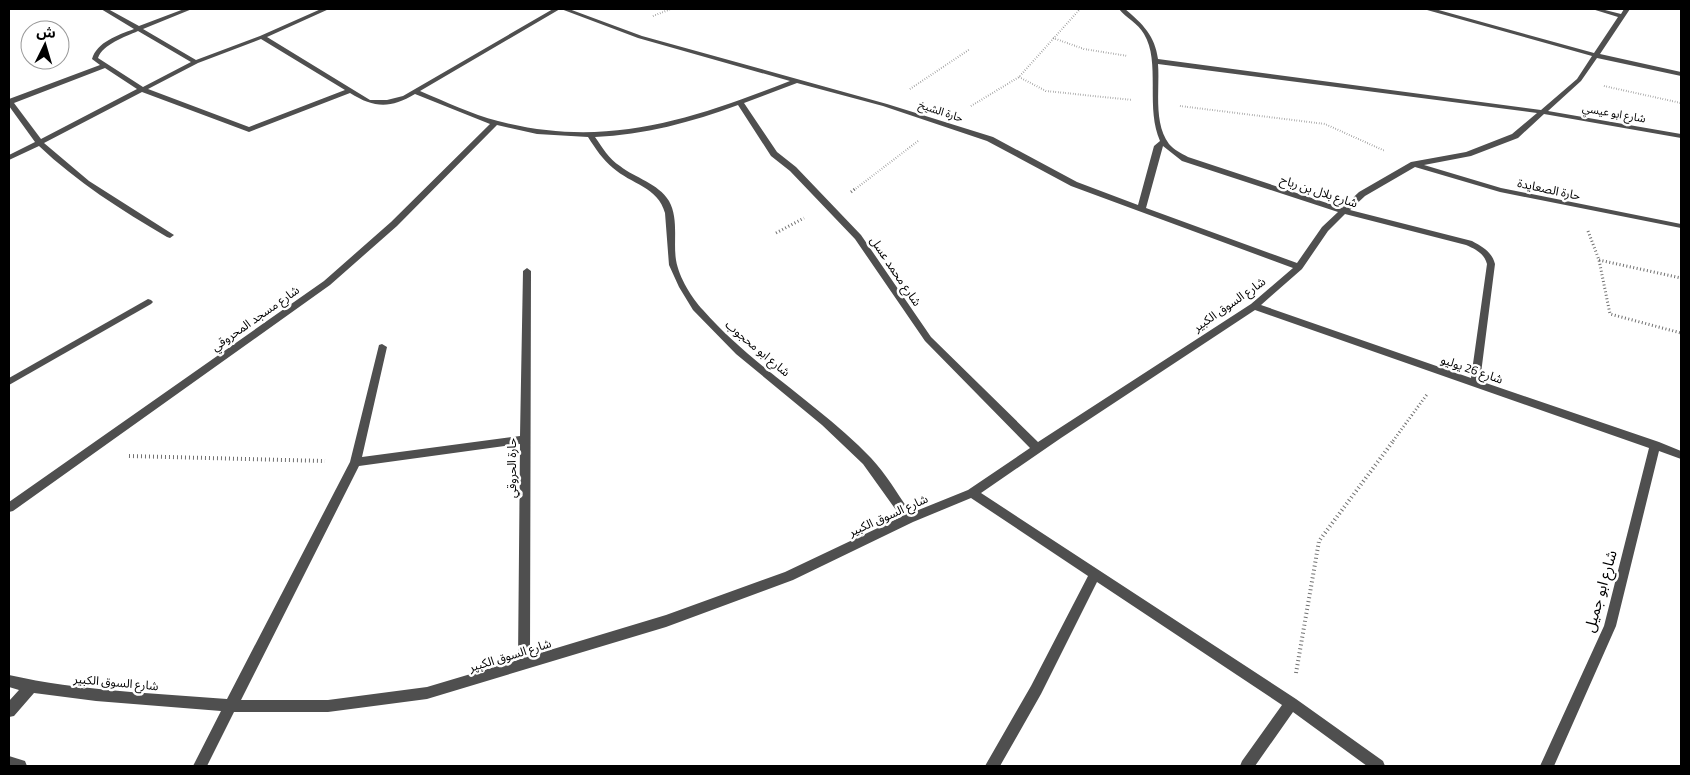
<svg xmlns="http://www.w3.org/2000/svg" width="1690" height="775" font-family="'Titillium Web','Noto Sans Arabic',sans-serif">
<rect width="100%" height="100%" fill="#fff"/>
<g fill="none" stroke-linecap="round" stroke-linejoin="round">
<g stroke="#717171" stroke-width="2" stroke-dasharray="0.5 2" stroke-linecap="butt">
<polyline points="653,16 671,9"/>
<polyline points="1053,38 1084,49 1128,56"/>
<polyline points="1019,77 1046,91 1132,100"/>
<polyline points="1604,86 1681,103"/>
<polyline points="910,89 970,49"/>
<polyline points="971,106 1019,77 1080,9"/>
<polyline points="1180,106 1325,124 1385,151"/>
<polyline points="854,190 918,141"/>
</g>
<g stroke="#717171" stroke-width="3" stroke-dasharray="1 2.5" stroke-linecap="butt">
<polyline points="851,192 856,188"/>
<polyline points="1588,231 1599,260 1610,314 1681,333"/>
<polyline points="776,233 804,218"/>
<polyline points="1599,260 1681,278"/>
<polyline points="1393,441 1428,393"/>
</g>
<g stroke="#717171" stroke-width="4" stroke-dasharray="1 3" stroke-linecap="butt">
<polyline points="129,456 325,461"/>
<polyline points="1296,673 1319,541 1394,440"/>
</g>
<g fill="#4f4f4f" fill-rule="evenodd">
<path d="M101,9H108L139,26L184,9H192L143,29L196,60L260,36L321,9H329L267,37L370,100H387L403,96L553,9H560L420,91C446,102 471,114 498,121C606,149 690,120 790,81L638,38L561,9H569L642,36L887,104L993,137L1077,182L1138,205L1154,146L1160,141C1145,107 1161,62 1144,34C1138,23 1126,18 1119,9H1125C1143,24 1155,36 1158,59L1541,110L1577,79L1592,56L1427,10L1426,9H1435L1594,53L1618,17L1592,9H1601L1621,14L1624,9H1630L1600,54L1681,72V76L1597,58L1581,81L1548,111L1681,134V138L1544,114L1518,138L1471,156L1424,165L1501,188L1681,224V228L1500,192L1415,167L1365,196L1350,210L1472,241C1483,247 1492,252 1495,264L1480,381L1659,442L1681,451V459L1659,451L1616,626L1554,766H1540L1604,626L1649,448L1255,310L1061,438L981,493L1296,699L1383,761L1385,766H1367L1293,712L1255,766H1240L1242,761L1282,705L1097,582L1041,694L1000,766H985L1031,686L1088,576L971,498L913,522L793,580L666,627L427,699L328,712H234L207,766H193L221,711L96,701L34,693L14,716L9,717V701L19,690L9,687V675C80,691 154,693 227,699L350,462L379,345L382,344L387,347L362,457L520,436L523,271L527,268L531,271L530,656L666,615L785,572L901,517L863,464L822,425L736,354L693,310L679,287L669,265L665,213C658,187 631,184 613,168C603,160 595,148 588,137L537,134L497,125L397,226L330,285L13,511L9,512V502L324,281L391,222L490,124L415,94C390,109 374,108 350,93L249,132L142,92L44,143L89,181L174,235L170,238L167,237C121,210 77,182 39,146L9,160V155L35,142L9,106V99L100,65L92,59C97,42 118,35 134,29ZM138,31L191,62L143,87L98,58C103,44 125,37 138,31ZM261,39L345,90L249,127L148,89L198,63ZM1158,64L1537,113L1512,134L1466,152L1411,162L1359,192L1342,208L1188,157C1181,153 1174,150 1169,144C1153,123 1160,88 1158,64ZM105,68L137,89L41,139L14,103ZM797,83L883,106L987,141L1071,186L1293,268L1251,304L1038,442L931,337L861,235L796,167L777,152L744,103ZM738,105L771,156L790,171L855,239L925,341L1030,448L968,490L911,513C898,495 887,475 871,458C819,404 752,366 703,310C692,298 679,278 676,260C673,241 679,219 669,201C658,183 635,178 620,166C609,159 602,147 595,137C644,135 692,122 738,105ZM1163,146L1182,161L1338,212L1322,227L1297,263L1146,208ZM1345,214L1466,245C1475,249 1484,253 1487,264L1471,378L1261,305L1302,269L1328,231ZM520,444L518,660L427,687L328,700H241L359,466Z"/>
<polygon points="148,299 151,300 153,302 151,304 9,385 9,378"/>
<polygon points="9,756 25,761 27,766 9,766"/>
</g>
</g>
<g text-anchor="middle" dominant-baseline="central" stroke-width="5" stroke-linejoin="round" paint-order="stroke">
<g font-size="11" fill="#000" stroke="#fff">
<text transform="translate(941 111) rotate(18)">حارة الشيخ</text>
<text transform="translate(1614 113) rotate(10)">شارع ابو عيسي</text>
</g>
<g font-size="12" fill="#000" stroke="#fff">
<text transform="translate(1549 189) rotate(12)">حارة الصعايدة</text>
<text transform="translate(1319 191) rotate(18)">شارع بلال بن رباح</text>
<text transform="translate(896 271) rotate(56)">شارع محمد عسل</text>
<text transform="translate(1229 304) rotate(-35)">شارع السوق الكبير</text>
<text transform="translate(255 318) rotate(-35)">شارع مسجد المحروقي</text>
<text transform="translate(758 348) rotate(40)">شارع ابو محجوب</text>
<text transform="translate(1472 369) rotate(19)">شارع 26 يوليو</text>
<text transform="translate(511 468) rotate(-90)">حارة الحروقي</text>
<text transform="translate(888 515) rotate(-24)">شارع السوق الكبير</text>
<text transform="translate(510 655) rotate(-17)">شارع السوق الكبير</text>
<text transform="translate(116 682) rotate(5)">شارع السوق الكبير</text>
</g>
<g font-size="15" fill="#000" stroke="#fff">
<text transform="translate(1600 591) rotate(-74)">شارع ابو جميل</text>
</g>
</g>
<rect width="1690" height="775" fill="none" stroke="#000000" stroke-width="20"/>
<g transform="translate(45 45) rotate(5)"><circle r="24" fill="#ffffff" stroke="#999999"/>
<path d="M0-4L9 19L0 12L-9 19Z" fill="#000000"/>
<text y="-8" font-size="14" font-weight="bold" text-anchor="middle" fill="#000000">ش</text>
</g>
</svg>
